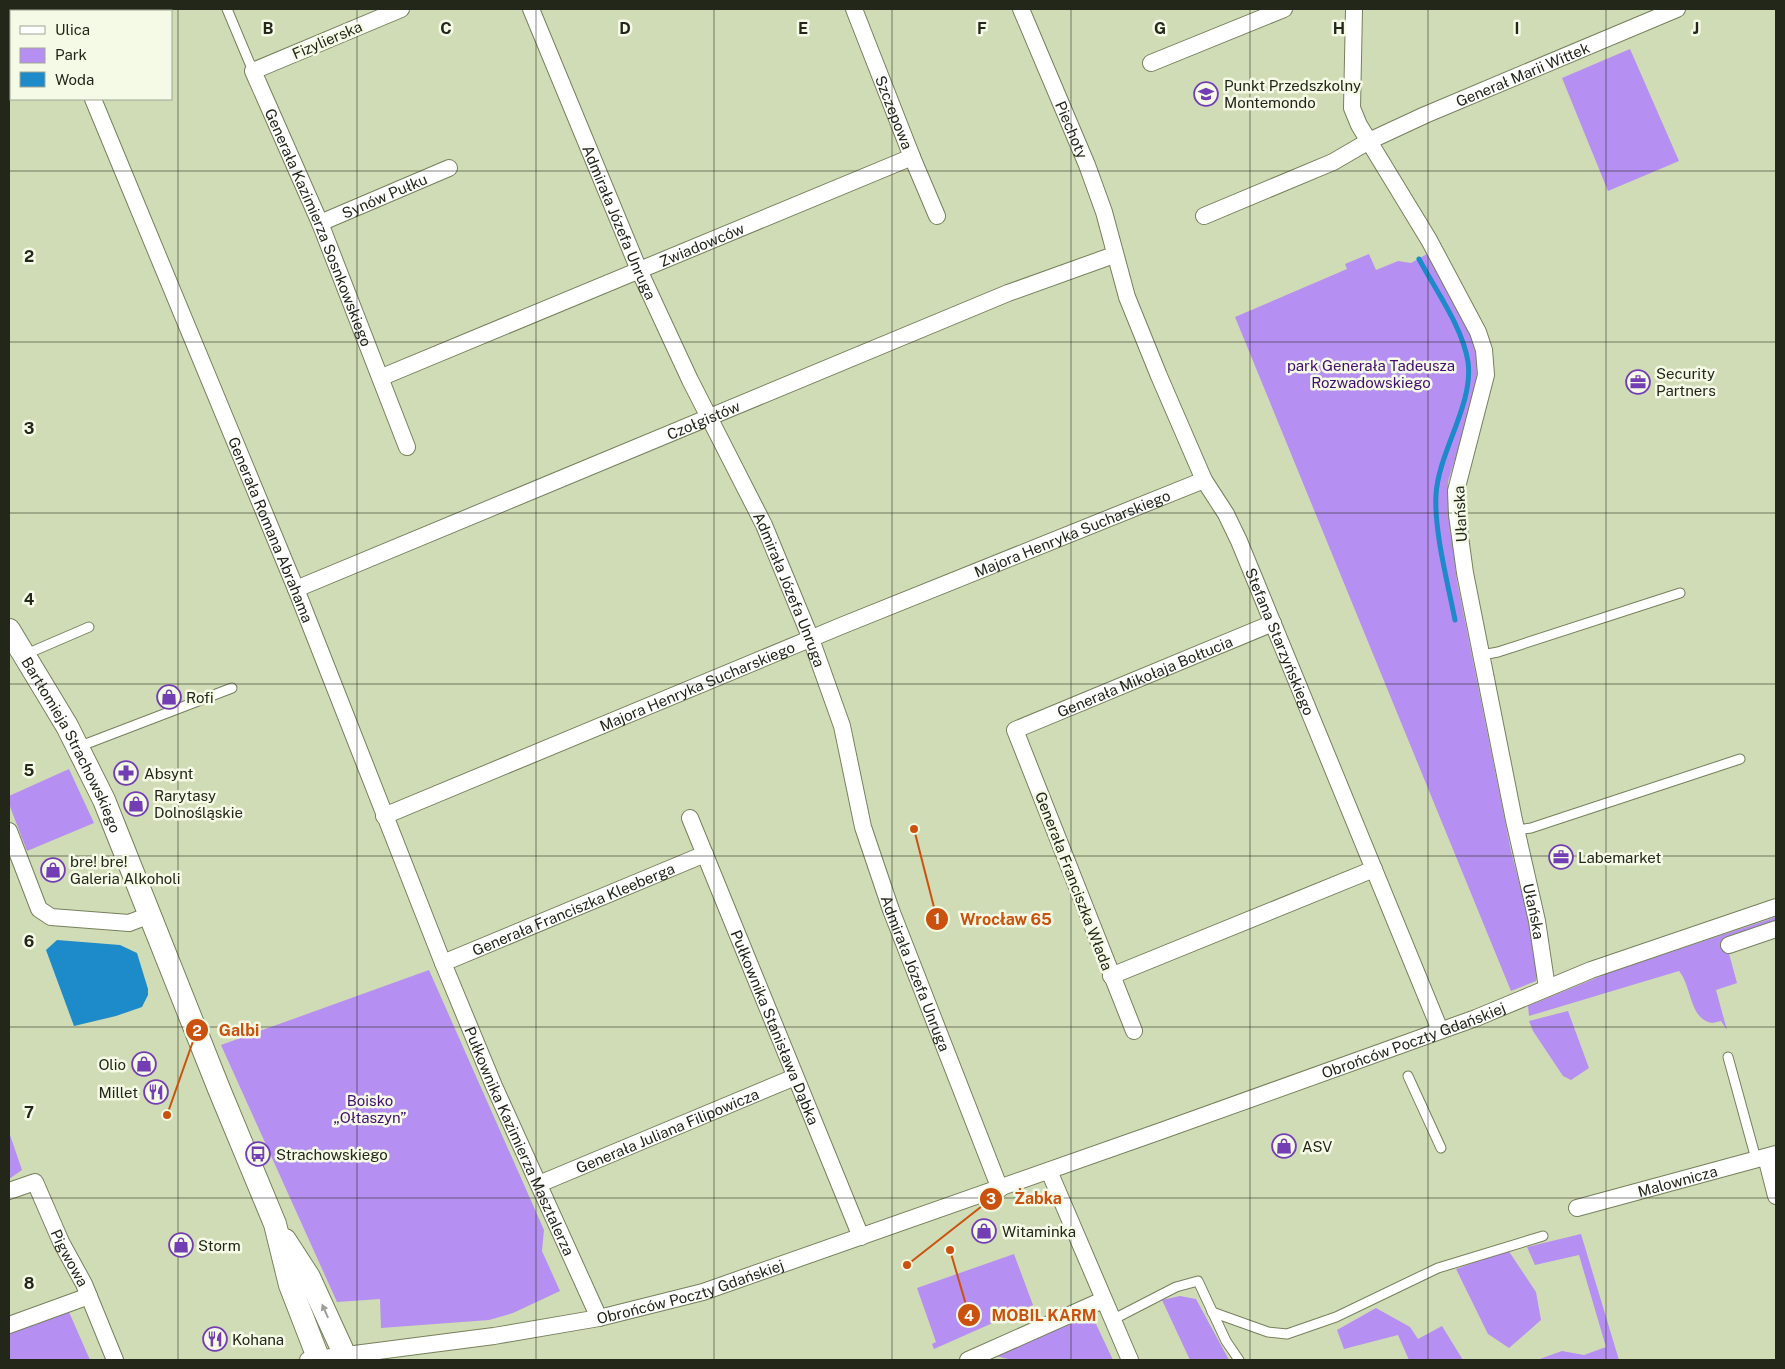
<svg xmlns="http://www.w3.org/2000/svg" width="1785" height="1369" font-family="'Public Sans',sans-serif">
<rect width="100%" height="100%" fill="#d0dcb5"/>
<g fill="#b68ff2">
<polygon points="1630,49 1679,161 1608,191 1562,78"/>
<path d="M1369,254L1376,270L1398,261L1411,263L1427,254C1444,285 1470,320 1476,356C1482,391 1458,448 1448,482V509L1457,581L1511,851L1529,921L1537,976L1536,981L1511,991L1235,317L1347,269L1345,264Z"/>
<polygon points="69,769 94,823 27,851 9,804 9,796"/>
<path d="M1776,917V922L1725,939L1737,983L1716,990L1727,1030L1721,1021L1712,1023C1689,1019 1692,986 1679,971L1529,1016L1528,1006L1611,972Z"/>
<polygon points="429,970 544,1230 542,1251 560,1291 513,1313 489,1320 381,1328 380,1299 337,1302 221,1045"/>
<polygon points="1568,1011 1589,1068 1571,1080 1563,1076 1533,1031 1529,1021"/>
<polygon points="9,1132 22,1170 9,1179"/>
<polygon points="1581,1234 1619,1360 1537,1360 1562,1351 1584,1355 1606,1347 1579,1255 1535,1265 1527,1247"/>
<polygon points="1508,1250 1536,1292 1541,1320 1509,1348 1488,1334 1456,1269"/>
<polygon points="1014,1254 1033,1305 934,1349 932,1344 936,1342 917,1288"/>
<polygon points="1180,1296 1196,1299 1229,1360 1190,1360 1162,1300"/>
<polygon points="1376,1308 1410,1327 1418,1339 1442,1326 1463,1360 1409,1360 1398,1335 1344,1349 1337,1330"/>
<polygon points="69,1312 90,1360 9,1360 9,1334"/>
<polygon points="1085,1316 1096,1324 1113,1360 1012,1360 996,1356"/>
</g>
<polygon fill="#1d8ac9" points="57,940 120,945 137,953 148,989 148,995 142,1007 116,1016 74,1026 46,950"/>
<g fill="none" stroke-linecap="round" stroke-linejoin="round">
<path stroke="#1d8ac9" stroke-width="5" d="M1419,259C1435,289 1463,328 1468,362C1474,404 1438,453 1436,495C1434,531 1448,584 1455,620"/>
<g stroke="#76805d" stroke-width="11">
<g id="lane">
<polyline points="227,9 253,71"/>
<polyline points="24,655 89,627"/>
<polyline points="1482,655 1498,652 1680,593"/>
<polyline points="78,747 232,688"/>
<polyline points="1516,830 1531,828 1740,759"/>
<polyline points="1728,1057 1756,1159"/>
<polyline points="1408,1076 1441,1148"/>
<polyline points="1212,1312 1268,1332 1287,1334 1336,1317 1438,1268 1543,1236"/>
<polyline points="1112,1320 1176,1287 1198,1281 1226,1341 1239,1360"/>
</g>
</g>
<g stroke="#76805d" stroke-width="18">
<g id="street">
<polyline points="56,9 57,11"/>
<path id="s1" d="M401,9L253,71L320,223L407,447"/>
<path id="s2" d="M531,9L639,270L690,380L764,525L811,639L842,726L863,827L891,910L1000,1189"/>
<path id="s3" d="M854,9L912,157L937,216"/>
<path id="s4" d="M1021,9L1087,165L1104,212L1127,297L1159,376L1204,480L1226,514L1239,541L1440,1030"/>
<path id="s5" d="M1354,9L1352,108L1359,125L1429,240L1478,332L1484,350L1486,375L1456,491L1457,515L1465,573L1514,820L1537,921L1547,988"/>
<polyline points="1151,63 1284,9"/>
<path id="s6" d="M93,99L296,589L443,963L494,1086L599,1318"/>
<path id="s7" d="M1204,216L1333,162L1369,141L1425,115L1677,9"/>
<path id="s8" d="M320,223L449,168"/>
<path id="s9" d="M382,377L912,157"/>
<path id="s10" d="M296,589L1008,293L1114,255"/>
<path id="s11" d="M384,816L841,626L1204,480"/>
<path id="s12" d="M690,818L861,1237"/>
<polyline points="9,831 39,909 51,917 129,923 150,915"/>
<polyline points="1729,945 1776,929"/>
<path id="s13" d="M443,963L705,854"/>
<polyline points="1111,976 1374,869"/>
<path id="s14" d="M1134,1031L1015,730L1273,623"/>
<polyline points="1766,1157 1776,1196"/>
<polyline points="1049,1171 1130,1360"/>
<path id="s15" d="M539,1184L795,1077"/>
<path id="s16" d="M9,1191L35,1182L61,1242L84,1284L115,1360"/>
<path id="s17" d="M1577,1208L1776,1154"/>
<polyline points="9,1325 89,1296"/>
<path id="s18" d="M308,1360L494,1336L599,1318L703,1292L1161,1131L1476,1018L1591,970L1776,907"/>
<polyline points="968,1360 1103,1300"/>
</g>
</g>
<g stroke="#76805d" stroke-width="24">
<g id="secondary">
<path id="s19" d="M9,630L67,726L104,800L219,1089L275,1224L290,1285L319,1360"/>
<polyline points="285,1240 309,1277 347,1360"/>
</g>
</g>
<use href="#lane" stroke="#fff" stroke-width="9"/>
<use href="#street" stroke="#fff" stroke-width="16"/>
<use href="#secondary" stroke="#fff" stroke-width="22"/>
</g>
<defs><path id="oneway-solid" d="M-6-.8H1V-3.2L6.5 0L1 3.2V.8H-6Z" transform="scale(1.25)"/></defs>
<use fill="#9c9e98" href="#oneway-solid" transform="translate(325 1311) rotate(-114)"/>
<path fill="none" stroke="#232719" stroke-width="1" stroke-opacity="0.55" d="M178,9V1360M357,9V1360M536,9V1360M714,9V1360M892,9V1360M1071,9V1360M1250,9V1360M1428,9V1360M1606,9V1360M9,171H1776M9,342H1776M9,513H1776M9,684H1776M9,856H1776M9,1027H1776M9,1198H1776"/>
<defs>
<g id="school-ring" transform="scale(1.25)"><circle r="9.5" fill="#f4fae6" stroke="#733db4" stroke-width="1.5"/><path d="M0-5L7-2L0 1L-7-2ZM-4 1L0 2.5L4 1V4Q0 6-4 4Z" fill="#733db4"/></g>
<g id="office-ring" transform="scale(1.25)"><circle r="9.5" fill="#f4fae6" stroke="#733db4" stroke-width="1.5"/><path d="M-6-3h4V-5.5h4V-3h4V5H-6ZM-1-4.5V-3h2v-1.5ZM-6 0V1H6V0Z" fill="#733db4"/></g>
<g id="shop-ring" transform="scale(1.25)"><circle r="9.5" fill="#f4fae6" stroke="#733db4" stroke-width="1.5"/><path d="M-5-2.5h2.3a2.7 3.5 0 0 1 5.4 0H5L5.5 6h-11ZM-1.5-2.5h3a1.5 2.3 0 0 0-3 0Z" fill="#733db4"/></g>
<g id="pharmacy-ring" transform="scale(1.25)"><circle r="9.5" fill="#f4fae6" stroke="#733db4" stroke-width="1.5"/><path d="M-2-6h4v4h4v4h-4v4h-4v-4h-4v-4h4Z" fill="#733db4"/></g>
<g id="restaurant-ring" transform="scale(1.25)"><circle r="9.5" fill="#f4fae6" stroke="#733db4" stroke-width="1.5"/><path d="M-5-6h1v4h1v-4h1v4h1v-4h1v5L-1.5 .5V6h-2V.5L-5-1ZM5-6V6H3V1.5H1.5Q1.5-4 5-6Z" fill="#733db4"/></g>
<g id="bus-ring" transform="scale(1.25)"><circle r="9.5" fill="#f4fae6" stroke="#733db4" stroke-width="1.5"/><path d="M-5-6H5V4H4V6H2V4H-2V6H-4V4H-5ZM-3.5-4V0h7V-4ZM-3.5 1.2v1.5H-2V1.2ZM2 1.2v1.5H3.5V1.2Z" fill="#733db4"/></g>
</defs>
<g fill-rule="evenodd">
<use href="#school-ring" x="1206" y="94"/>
<use href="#office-ring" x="1638" y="382"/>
<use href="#shop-ring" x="169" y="697"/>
<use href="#pharmacy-ring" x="126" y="773"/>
<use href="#shop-ring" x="136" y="804"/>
<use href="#office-ring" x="1561" y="857"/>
<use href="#shop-ring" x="53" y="870"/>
<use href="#shop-ring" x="144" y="1064"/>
<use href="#restaurant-ring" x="156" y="1092"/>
<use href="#shop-ring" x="1284" y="1146"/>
<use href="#bus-ring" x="258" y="1154"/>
<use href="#shop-ring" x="984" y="1231"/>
<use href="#shop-ring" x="181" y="1245"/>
<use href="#restaurant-ring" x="215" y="1339"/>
</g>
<g text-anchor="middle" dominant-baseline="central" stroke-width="5" stroke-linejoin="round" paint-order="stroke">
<g font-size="15" fill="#232719" stroke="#f4fae6">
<text transform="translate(327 40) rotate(-23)">Fizylierska</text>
<text stroke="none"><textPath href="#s7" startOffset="349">Generał Marii Wittek</textPath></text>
<text stroke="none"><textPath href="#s3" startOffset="111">Szczepowa</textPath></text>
<text stroke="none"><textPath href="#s4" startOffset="131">Piechoty</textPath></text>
<text stroke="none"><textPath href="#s8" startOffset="70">Synów Pułku</textPath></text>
<text stroke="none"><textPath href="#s2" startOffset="231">Admirała Józefa Unruga</textPath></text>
<text stroke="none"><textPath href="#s1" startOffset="330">Generała Kazimierza Sosnkowskiego</textPath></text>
<text stroke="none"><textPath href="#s9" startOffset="346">Zwiadowców</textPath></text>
<text stroke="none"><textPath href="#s10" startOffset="441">Czołgistów</textPath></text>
<text transform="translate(1460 514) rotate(-93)">Ułańska</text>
<text stroke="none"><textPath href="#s6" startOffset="466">Generała Romana Abrahama</textPath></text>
<text stroke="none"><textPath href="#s11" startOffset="744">Majora Henryka Sucharskiego</textPath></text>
<text stroke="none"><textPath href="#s2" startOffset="636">Admirała Józefa Unruga</textPath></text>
<text stroke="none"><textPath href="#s4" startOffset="685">Stefana Starzyńskiego</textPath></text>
<text stroke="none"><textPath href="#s14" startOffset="464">Generała Mikołaja Bołtucia</textPath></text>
<text stroke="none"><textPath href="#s11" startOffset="339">Majora Henryka Sucharskiego</textPath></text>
<text stroke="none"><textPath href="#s19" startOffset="131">Bartłomieja Strachowskiego</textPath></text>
<text transform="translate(1074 881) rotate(69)">Generała Franciszka Włada</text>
<text stroke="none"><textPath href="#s13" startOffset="141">Generała Franciszka Kleeberga</textPath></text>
<text stroke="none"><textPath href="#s5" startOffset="948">Ułańska</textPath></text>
<text stroke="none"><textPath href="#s2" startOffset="1041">Admirała Józefa Unruga</textPath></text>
<text stroke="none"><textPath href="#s12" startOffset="226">Pułkownika Stanisława Dąbka</textPath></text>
<text stroke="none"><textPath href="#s18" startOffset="1155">Obrońców Poczty Gdańskiej</textPath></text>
<text stroke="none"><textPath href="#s15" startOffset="139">Generała Juliana Filipowicza</textPath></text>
<text stroke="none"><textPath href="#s6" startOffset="1126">Pułkownika Kazimierza Masztalerza</textPath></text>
<text stroke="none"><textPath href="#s17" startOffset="104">Malownicza</textPath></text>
<text stroke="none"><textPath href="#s16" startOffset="111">Pigwowa</textPath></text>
<text stroke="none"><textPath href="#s18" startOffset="389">Obrońców Poczty Gdańskiej</textPath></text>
</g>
<g font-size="15" fill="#232719" stroke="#f4fae6" text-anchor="start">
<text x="1224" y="85">Punkt Przedszkolny<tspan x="1224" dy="17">Montemondo</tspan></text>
<text x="1656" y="373">Security<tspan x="1656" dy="17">Partners</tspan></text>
<text x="186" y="697">Rofi</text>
<text x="144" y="773">Absynt</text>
<text x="154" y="795">Rarytasy<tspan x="154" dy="17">Dolnośląskie</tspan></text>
<text x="1578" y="857">Labemarket</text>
<text x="70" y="861">bre! bre!<tspan x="70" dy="17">Galeria Alkoholi</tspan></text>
<text x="126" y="1064" text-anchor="end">Olio</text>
<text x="138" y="1092" text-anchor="end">Millet</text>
<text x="1302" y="1146">ASV</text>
<text x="276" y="1154">Strachowskiego</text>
<text x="1002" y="1231">Witaminka</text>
<text x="198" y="1245">Storm</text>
<text x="232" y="1339">Kohana</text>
</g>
<g font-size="15" fill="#430d74" stroke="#f4fae6">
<text x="1371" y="365">park Generała Tadeusza<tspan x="1371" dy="17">Rozwadowskiego</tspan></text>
<text x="370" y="1100">Boisko<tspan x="370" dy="17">„Ołtaszyn”</tspan></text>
</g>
</g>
<g font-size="16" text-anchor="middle" font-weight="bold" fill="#232719" stroke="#f4fae6" stroke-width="5" stroke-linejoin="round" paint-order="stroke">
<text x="268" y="34">B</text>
<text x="446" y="34">C</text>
<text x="625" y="34">D</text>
<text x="803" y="34">E</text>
<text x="982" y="34">F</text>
<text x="1160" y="34">G</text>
<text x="1339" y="34">H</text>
<text x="1517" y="34">I</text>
<text x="1696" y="34">J</text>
<text x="29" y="262">2</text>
<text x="29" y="434">3</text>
<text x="29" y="605">4</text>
<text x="29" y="776">5</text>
<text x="29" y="947">6</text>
<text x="29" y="1118">7</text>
<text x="29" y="1289">8</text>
</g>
<path fill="none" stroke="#ca520e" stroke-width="2" d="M914 829L937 919M167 1115L197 1030M907 1265L991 1199M950 1250L969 1315"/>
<g fill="#ca520e" stroke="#f4fae6" stroke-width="2">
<circle cx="914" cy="829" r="5"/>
<circle cx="167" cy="1115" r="5"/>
<circle cx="907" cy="1265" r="5"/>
<circle cx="950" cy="1250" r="5"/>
<circle cx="937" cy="919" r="12"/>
<circle cx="197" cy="1030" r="12"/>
<circle cx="991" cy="1199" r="12"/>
<circle cx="969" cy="1315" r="12"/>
</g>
<g font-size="15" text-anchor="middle" font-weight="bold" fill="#fff">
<text x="937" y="924">1</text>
<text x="197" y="1036">2</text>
<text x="991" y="1204">3</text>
<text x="969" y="1321">4</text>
</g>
<g font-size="16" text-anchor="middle" font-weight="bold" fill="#ca520e" stroke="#f4fae6" stroke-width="5" stroke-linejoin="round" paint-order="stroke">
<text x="1006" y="925">Wrocław 65</text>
<text x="239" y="1036">Galbi</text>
<text x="1038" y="1204">Żabka</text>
<text x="1044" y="1321">MOBIL KARM</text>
</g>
<rect width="1785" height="1369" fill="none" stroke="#232719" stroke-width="20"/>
<rect x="10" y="10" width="162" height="90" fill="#f4fae6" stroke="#a0a694"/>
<rect x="20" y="26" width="25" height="8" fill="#ffffff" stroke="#a0a694"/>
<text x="55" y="35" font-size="15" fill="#232719">Ulica</text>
<rect x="20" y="48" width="25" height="15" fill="#b68ff2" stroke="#a0a694"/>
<text x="55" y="60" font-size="15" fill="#232719">Park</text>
<rect x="20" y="72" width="25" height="15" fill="#1d8ac9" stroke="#a0a694"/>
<text x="55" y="85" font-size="15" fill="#232719">Woda</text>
</svg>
